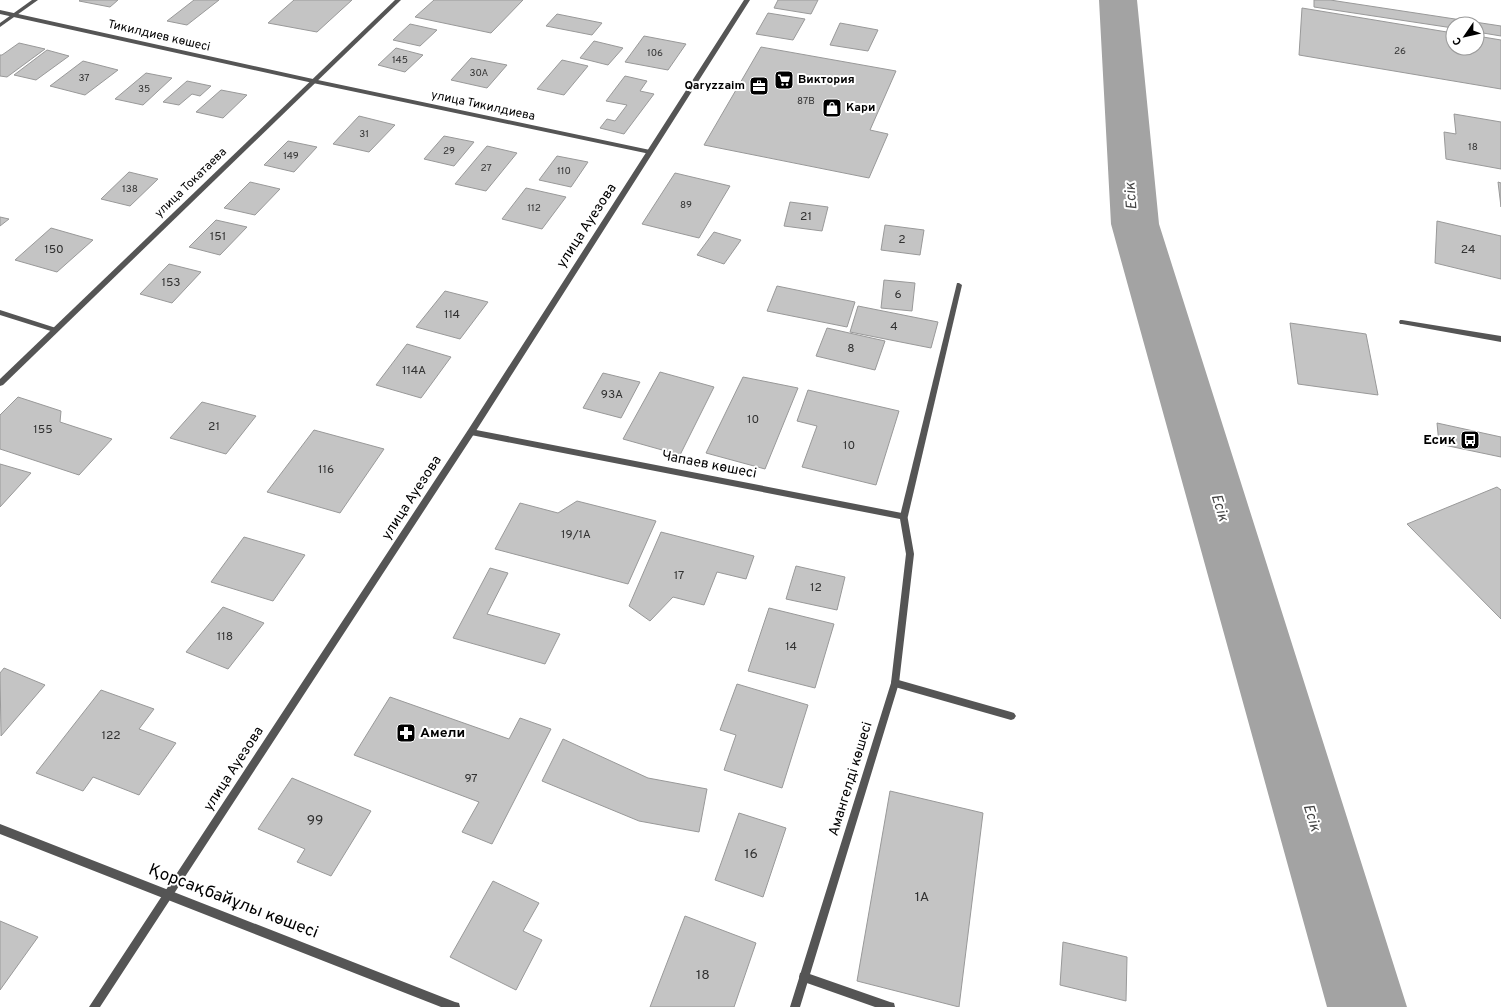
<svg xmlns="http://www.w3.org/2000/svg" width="1501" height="1007" font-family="Overpass,sans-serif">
<rect width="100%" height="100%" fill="#fff"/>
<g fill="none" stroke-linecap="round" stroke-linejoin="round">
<polygon fill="#a3a3a3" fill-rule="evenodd" points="1099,0 1137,0 1159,224 1407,1007 1327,1007 1111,224"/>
</g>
<g fill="#c4c4c4" stroke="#999">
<polygon points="80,0 118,0 110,7 79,1"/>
<polygon points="194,0 219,0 187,25 167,21"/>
<polygon points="294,0 352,0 317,32 268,23"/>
<polygon points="434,0 523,0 491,33 415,17"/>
<polygon points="778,0 818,0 811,14 774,8"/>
<polygon points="1314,0 1330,0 1501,26 1501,36 1477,32 1477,24 1453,24 1453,28 1314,7"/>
<polygon points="1302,8 1453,33 1453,48 1477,48 1477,36 1501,40 1501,89 1299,55"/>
<polygon points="768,13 805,19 793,40 756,34"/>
<polygon points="557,14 602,23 592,35 546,26"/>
<polygon points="840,23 878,30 868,51 830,45"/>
<polygon points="410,24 437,30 420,46 393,40"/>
<polygon points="644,36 686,44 668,70 625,62"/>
<polygon points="594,41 623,48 608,65 580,58"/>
<polygon points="19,43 45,49 7,77 0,76 0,55 2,55"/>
<polygon points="761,47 896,71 870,130 888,134 869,178 704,145"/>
<polygon points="396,48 423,55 405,72 378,65"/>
<polygon points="47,50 69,56 36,80 14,75"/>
<polygon points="471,58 507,65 487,88 451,80"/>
<polygon points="562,60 588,66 564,95 537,89"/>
<polygon points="83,61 118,70 85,95 50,86"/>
<polygon points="146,73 172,78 143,105 115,99"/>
<polygon points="625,76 647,81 640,91 654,94 624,134 600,128 607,119 615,121 627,105 606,101"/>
<polygon points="187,81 211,86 200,96 192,94 179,105 163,102"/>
<polygon points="221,90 247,95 223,118 196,112"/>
<polygon points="1454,114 1501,122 1501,169 1446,159 1444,132 1456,134"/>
<polygon points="359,116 395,125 369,152 333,144"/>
<polygon points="444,136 474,142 454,166 424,159"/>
<polygon points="288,141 317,147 294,172 264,165"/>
<polygon points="487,146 517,153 486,191 455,184"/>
<polygon points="557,156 588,162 571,187 539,180"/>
<polygon points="129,172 158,179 130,206 101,199"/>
<polygon points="675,173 730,186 699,238 642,224"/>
<polygon points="250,182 280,189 255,215 224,208"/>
<polygon points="1498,182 1501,183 1501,207"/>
<polygon points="526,188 566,197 542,229 502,219"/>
<polygon points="790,202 828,207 822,231 784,226"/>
<polygon points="0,217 9,219 0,226"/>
<polygon points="216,220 247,227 220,255 189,247"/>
<polygon points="1437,221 1501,236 1501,279 1435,263"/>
<polygon points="885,225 924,230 920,255 881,250"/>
<polygon points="51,228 93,240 57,272 15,260"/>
<polygon points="714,232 741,240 724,264 697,255"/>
<polygon points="169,264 201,272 172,303 140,294"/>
<polygon points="884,280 915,283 912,311 881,308"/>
<polygon points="777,286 855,302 847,327 767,311"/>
<polygon points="445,291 488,302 460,339 416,327"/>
<polygon points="858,306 938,322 931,348 850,332"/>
<polygon points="1290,323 1366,334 1378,395 1298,384"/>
<polygon points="827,328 885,341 875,370 816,356"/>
<polygon points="407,344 451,357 421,398 376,385"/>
<polygon points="660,372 714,387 680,455 623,439"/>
<polygon points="603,373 640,382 621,418 583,408"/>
<polygon points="743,377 798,388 765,469 706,453"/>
<polygon points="808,390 899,411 876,485 802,467 817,426 797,421"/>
<polygon points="18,397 61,411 60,422 112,439 79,475 0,449 0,415"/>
<polygon points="202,402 256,416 226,454 170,438"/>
<polygon points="1437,423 1501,437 1501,457 1439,444"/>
<polygon points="314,430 384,449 340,513 267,492"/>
<polygon points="0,464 31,473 0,507"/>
<polygon points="1497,487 1501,490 1501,619 1407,524"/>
<polygon points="577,501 656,521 628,584 495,549 520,503 558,513"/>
<polygon points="661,532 754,556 746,579 717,572 704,605 673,597 650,621 629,606"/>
<polygon points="244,537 305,555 273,601 211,582"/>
<polygon points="796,566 845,577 837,610 786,599"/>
<polygon points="490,568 508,573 487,614 560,634 545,664 453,638"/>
<polygon points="223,607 264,623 228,669 186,652"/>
<polygon points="769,608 834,624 815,688 748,671"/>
<polygon points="4,668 45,685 1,736 0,673"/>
<polygon points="737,684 808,705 782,788 724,770 736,735 720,730"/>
<polygon points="101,690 154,709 139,729 176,743 139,795 93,777 83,791 36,773"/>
<polygon points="390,697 509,739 520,718 551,729 492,844 462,832 479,802 354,755"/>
<polygon points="563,739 648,778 707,789 699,832 639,821 542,781"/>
<polygon points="292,778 371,811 331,876 297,862 305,849 258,829"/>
<polygon points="890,791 983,813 959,1007 857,981"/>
<polygon points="739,813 786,828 763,897 715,880"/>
<polygon points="493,881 539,903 523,931 542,940 516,990 450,957"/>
<polygon points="685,916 756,943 734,1007 650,1007"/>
<polygon points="0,921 38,937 0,990"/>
<polygon points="1063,942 1127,957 1126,1001 1060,985"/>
</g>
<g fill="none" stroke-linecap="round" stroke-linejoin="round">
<g fill="#555" fill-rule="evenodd">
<polygon points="957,283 959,283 962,285 908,516 907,518 901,518 900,516"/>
<polygon points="895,679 1011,712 1014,713 1016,716 1014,719 1011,720 895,687 892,686 891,683 892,680"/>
<polygon points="804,972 890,1002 894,1003 895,1007 875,1007 804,982 800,981 799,977 800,973"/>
</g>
<g fill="#555" fill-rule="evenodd">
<polygon points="0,10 313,79 650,150 653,152 650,154 313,83 0,14"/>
<polygon points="0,310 56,328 58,330 54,332 0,315"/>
<polygon points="1400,320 1402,320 1501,336 1501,342 1402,324 1400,324 1399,322"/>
<polygon points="471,429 907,514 914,554 899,683 800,1007 790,1007 891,683 906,554 900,519 471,435 467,432"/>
<polygon points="0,824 455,1002 459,1003 460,1007 441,1007 0,834"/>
</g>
<g fill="#555" fill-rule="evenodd">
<polygon points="32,0 38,0 0,27 0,23"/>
<polygon points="395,0 401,0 3,385 0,386 0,379"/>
<polygon points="744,0 750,0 474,434 100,1007 89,1007 468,430"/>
</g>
</g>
<defs>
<g id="supermarket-square" transform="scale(1)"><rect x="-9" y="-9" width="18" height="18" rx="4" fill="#000" stroke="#fff"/><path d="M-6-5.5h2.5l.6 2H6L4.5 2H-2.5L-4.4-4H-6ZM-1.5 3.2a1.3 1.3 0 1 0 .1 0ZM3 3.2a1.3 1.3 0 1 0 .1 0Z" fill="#fff"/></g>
<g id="office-square" transform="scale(1)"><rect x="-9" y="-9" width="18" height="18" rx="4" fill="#000" stroke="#fff"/><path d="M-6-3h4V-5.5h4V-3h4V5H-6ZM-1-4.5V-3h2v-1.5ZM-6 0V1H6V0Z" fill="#fff"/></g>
<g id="shop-square" transform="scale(1)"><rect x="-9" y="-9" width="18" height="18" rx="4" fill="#000" stroke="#fff"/><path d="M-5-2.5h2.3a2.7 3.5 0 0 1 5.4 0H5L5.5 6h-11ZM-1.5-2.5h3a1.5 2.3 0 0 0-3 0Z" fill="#fff"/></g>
<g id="bus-square" transform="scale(1)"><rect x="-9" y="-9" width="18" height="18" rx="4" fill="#000" stroke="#fff"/><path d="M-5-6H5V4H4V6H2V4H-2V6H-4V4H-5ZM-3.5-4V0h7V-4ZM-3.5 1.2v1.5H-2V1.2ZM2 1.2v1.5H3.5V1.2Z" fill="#fff"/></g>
<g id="pharmacy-square" transform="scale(1)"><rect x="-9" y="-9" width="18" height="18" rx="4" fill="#000" stroke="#fff"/><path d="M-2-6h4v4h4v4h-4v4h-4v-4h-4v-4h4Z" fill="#fff"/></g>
</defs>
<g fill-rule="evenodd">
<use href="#supermarket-square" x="784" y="80"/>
<use href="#office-square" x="759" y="86"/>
<use href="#shop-square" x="832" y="108"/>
<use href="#bus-square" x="1470" y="440"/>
<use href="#pharmacy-square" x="406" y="733"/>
</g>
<g text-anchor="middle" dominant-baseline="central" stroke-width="4" stroke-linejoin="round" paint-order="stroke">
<g font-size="10" fill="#313131">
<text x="1400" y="51">26</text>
<text x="655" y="53">106</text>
<text x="400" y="60">145</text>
<text x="479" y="73">30А</text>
<text x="84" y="78">37</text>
<text x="144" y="89">35</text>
<text x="806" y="101">87В</text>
<text x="364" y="134">31</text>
<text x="1473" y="147">18</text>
<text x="449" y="151">29</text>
<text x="291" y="156">149</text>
<text x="486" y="168">27</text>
<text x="564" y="171">110</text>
<text x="130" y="189">138</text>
<text x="686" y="205">89</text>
<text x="534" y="208">112</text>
</g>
<g font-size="12" fill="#000" stroke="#fff">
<text transform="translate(159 36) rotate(13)">Тикилдиев көшесі</text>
<text transform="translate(483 106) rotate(12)">улица Тикилдиева</text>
<text transform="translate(191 183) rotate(-44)">улица Токатаева</text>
</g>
<g font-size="12" font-weight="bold" fill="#000" stroke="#fff" text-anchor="start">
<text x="798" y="80">Виктория</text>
<text x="745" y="86" text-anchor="end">Qaryzzaim</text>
<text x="846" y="108">Кари</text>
</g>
<g font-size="12" fill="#313131">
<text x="806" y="217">21</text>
<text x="218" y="237">151</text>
<text x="902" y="240">2</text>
<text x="54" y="250">150</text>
<text x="1468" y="250">24</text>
<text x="171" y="283">153</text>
<text x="898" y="295">6</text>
<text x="452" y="315">114</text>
<text x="894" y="327">4</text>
<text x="851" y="349">8</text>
<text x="414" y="371">114А</text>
<text x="612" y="395">93А</text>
<text x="753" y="420">10</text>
<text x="214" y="427">21</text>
<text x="43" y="430">155</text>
<text x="849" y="446">10</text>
<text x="326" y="470">116</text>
<text x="576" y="535">19/1А</text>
<text x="679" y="576">17</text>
<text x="816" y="588">12</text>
<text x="225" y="637">118</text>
<text x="791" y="647">14</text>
<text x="111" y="736">122</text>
<text x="471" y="779">97</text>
</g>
<g font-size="14" fill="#000" stroke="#fff">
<text transform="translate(587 226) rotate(-57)">улица Ауезова</text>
<text transform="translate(709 465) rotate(11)">Чапаев көшесі</text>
<text transform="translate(412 498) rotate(-57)">улица Ауезова</text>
<text transform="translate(234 769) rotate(-57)">улица Ауезова</text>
<text transform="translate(851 779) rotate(-73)">Амангелді көшесі</text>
</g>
<g font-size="14" font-weight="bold" fill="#000" stroke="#fff" text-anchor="end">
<text x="1456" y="440">Есик</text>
<text x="420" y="733" text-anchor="start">Амели</text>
</g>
<g font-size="14" fill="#313131">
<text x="315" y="820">99</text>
<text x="751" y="854">16</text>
<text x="922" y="897">1А</text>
<text x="703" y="975">18</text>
</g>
<g font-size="15" font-style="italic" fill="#444" stroke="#fff">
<text transform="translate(1132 196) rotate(-94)">Есік</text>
<text transform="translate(1219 508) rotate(73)">Есік</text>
<text transform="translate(1311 818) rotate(73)">Есік</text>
</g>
<g font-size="17" fill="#000" stroke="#fff">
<text transform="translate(233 902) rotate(21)">Қорсақбайұлы көшесі</text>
</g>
</g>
<g transform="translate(1465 36) rotate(236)"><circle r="19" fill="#ffffff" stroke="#999999"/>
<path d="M0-3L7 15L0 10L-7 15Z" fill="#000000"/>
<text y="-6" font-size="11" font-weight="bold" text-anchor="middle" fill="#000000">С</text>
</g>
</svg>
